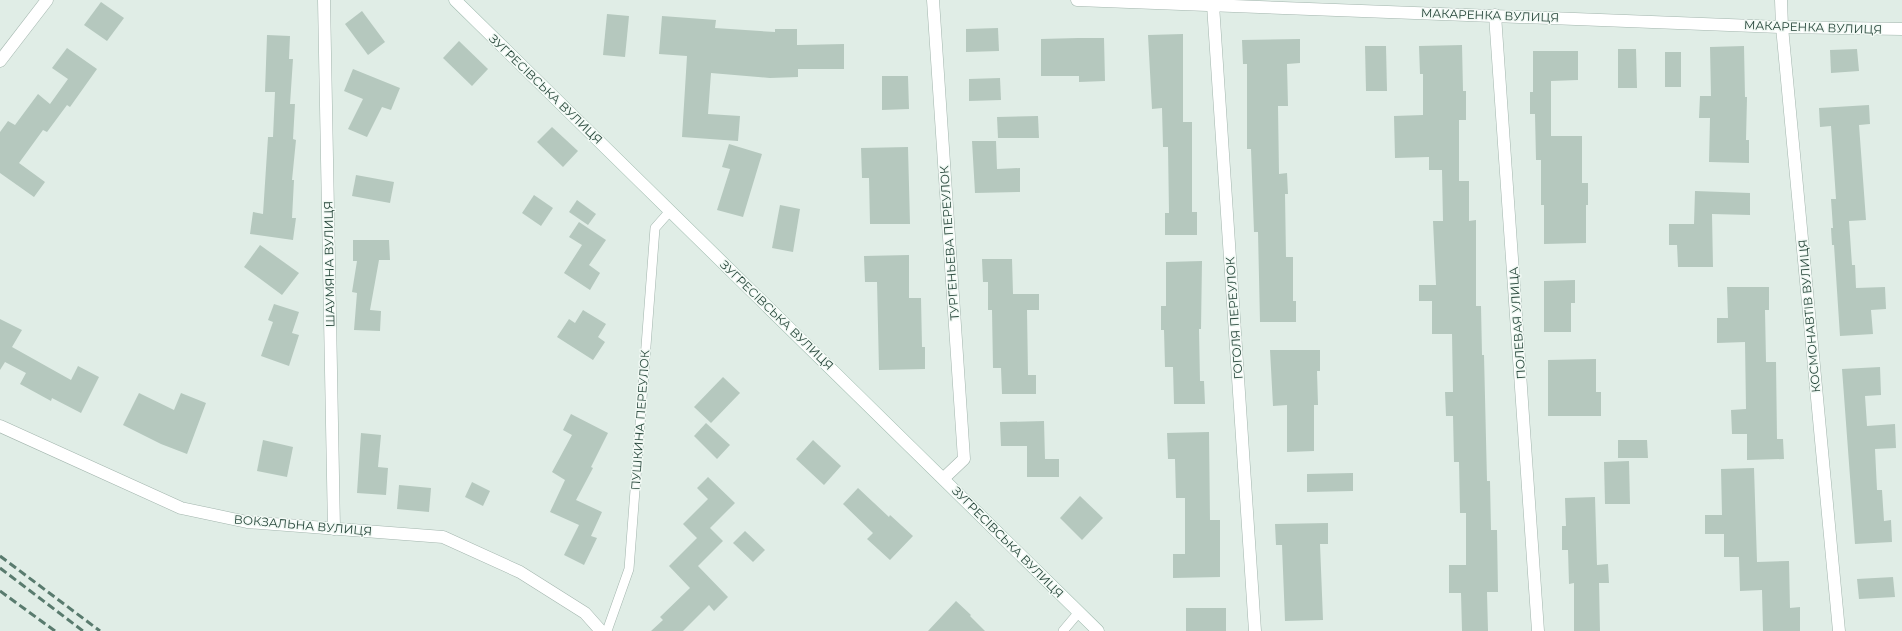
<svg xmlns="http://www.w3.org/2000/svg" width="1902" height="631" font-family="Montserrat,sans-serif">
<rect width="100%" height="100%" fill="#e0ede6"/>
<g fill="#b5c8be">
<polygon points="101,2 124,18 107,41 84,25"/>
<polygon points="362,11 385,42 368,55 345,24"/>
<polygon points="607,14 629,16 625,57 603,55"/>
<polygon points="662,16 716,20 715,28 775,32 775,29 797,29 797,45 844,44 844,69 798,69 798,77 770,78 711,73 708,114 740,116 738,141 682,137 687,56 659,54"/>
<polygon points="998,28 999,51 966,52 966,29"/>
<polygon points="1183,34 1183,122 1192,122 1192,212 1197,212 1197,235 1165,235 1165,213 1169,213 1168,147 1163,147 1162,108 1152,109 1148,35"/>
<polygon points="267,35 290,36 289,59 293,59 290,104 295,104 293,139 296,140 292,180 294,180 292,218 296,218 293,240 250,234 253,212 263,214 268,137 273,137 275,92 265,92"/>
<polygon points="1078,38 1104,38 1105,81 1079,82 1079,76 1041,76 1041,39"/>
<polygon points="1300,39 1300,63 1287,64 1288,106 1278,106 1279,174 1287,173 1288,194 1285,194 1286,257 1293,257 1293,301 1296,301 1296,322 1260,322 1258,232 1254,232 1251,149 1247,149 1247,64 1243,64 1242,40"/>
<polygon points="459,41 488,69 472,86 443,58"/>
<polygon points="1462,45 1463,91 1466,91 1466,120 1459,120 1459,181 1469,181 1469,221 1476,220 1476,306 1481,306 1482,355 1484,355 1487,481 1490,481 1491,530 1497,530 1498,592 1487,592 1488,631 1462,631 1461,593 1449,593 1449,565 1466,565 1466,513 1460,513 1459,462 1454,462 1453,416 1446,416 1445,392 1453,392 1452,334 1432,334 1432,301 1419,301 1419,285 1436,285 1433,221 1443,221 1442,170 1429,170 1429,157 1395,158 1394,116 1423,115 1423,74 1420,74 1419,46"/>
<polygon points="1365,46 1386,46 1387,91 1366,91"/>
<polygon points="1744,46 1745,97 1747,97 1746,140 1749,140 1749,163 1709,162 1710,118 1699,118 1700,96 1711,96 1710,47"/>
<polygon points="67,48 97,69 70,107 67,105 47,132 43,130 19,163 45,182 34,197 0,173 0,132 8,121 15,125 38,94 50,104 68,79 52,68"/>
<polygon points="1618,49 1636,49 1637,88 1618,88"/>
<polygon points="1857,49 1859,71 1831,73 1830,50"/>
<polygon points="1533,51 1578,51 1578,80 1551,81 1551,136 1582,136 1582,183 1588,183 1588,205 1586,205 1586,243 1544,244 1544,205 1541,205 1541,160 1536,160 1535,114 1530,114 1530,92 1533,92"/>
<rect x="1665" y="52" width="16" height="35"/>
<polygon points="353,69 400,88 391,110 382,107 367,137 348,129 363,99 344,91"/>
<polygon points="882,76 908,76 909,109 882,110"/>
<polygon points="1000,78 1001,100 969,101 969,79"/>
<polygon points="1869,105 1870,124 1859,125 1866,220 1849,221 1852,265 1855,265 1856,288 1885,287 1886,309 1871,310 1873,334 1840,336 1834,245 1832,245 1831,228 1833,228 1831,199 1836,199 1831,126 1820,127 1819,108"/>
<polygon points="1038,116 1039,138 998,138 997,117"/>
<polygon points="552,127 578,151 563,167 537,142"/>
<polygon points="972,141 996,141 997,169 1020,168 1020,192 975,193"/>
<polygon points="729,144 762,154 743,217 717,210 730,169 722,167"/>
<polygon points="908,147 910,224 870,224 869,178 862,178 861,148"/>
<polygon points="356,175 394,182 390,203 352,196"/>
<polygon points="1695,191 1750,193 1750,215 1712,214 1713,267 1678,267 1677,245 1669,245 1669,224 1694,224"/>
<polygon points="534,195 553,208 541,226 522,213"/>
<polygon points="577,200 596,214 588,225 569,212"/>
<polygon points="780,205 800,209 793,252 772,248"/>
<polygon points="579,222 606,240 589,265 600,273 590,290 564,273 582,245 569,237"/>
<polygon points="353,240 389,240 390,260 379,260 370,310 381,311 380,331 354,330 357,293 352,292 357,261 353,261"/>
<polygon points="260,245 299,273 282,295 244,267"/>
<polygon points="909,255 909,298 921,298 922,347 925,347 925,369 879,370 877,282 865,282 864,256"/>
<polygon points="982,259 1012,259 1013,294 1039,294 1039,310 1027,310 1028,375 1036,375 1036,394 1002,394 1001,368 993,368 992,310 988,310 988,282 983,282"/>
<polygon points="1202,261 1201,329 1199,329 1200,381 1204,381 1205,404 1174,404 1173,367 1165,367 1164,330 1161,330 1161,306 1166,306 1166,262"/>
<polygon points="1575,280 1575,303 1571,303 1571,332 1544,332 1544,281"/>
<polygon points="1727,287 1769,287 1769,310 1765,310 1766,362 1776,362 1777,439 1783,439 1784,459 1747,460 1747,434 1732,434 1731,410 1746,409 1745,342 1717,343 1717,318 1728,318"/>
<polygon points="274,304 299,312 292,333 299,335 289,366 261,356 273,322 268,320"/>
<polygon points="583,310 606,324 598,337 605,342 593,360 557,337 569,319 575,323"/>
<polygon points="0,319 22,330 12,347 71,380 78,366 99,377 81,413 52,398 51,401 20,384 26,373 5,362 0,370"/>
<polygon points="1270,350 1320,350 1320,371 1317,371 1318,405 1314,405 1314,451 1287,452 1287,405 1273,406"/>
<polygon points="1596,359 1596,392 1601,392 1601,416 1548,416 1548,360"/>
<polygon points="1880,367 1881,395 1865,396 1867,426 1895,424 1896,448 1875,449 1877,490 1882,490 1884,521 1891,520 1892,542 1855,544 1842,369"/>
<polygon points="723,377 740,393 711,423 694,407"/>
<polygon points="139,393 174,410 181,393 206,403 187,454 161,444 123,425"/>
<polygon points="571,414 608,433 591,467 593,468 576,500 602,512 591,536 597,538 584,565 564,555 579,525 550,512 565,480 552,472 572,435 563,430"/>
<polygon points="1044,421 1045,459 1059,459 1059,477 1027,477 1027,446 1001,446 1000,422"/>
<polygon points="706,423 730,445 717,459 694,436"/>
<polygon points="1209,432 1210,520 1220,520 1220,577 1173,578 1173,554 1185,554 1185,498 1176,498 1175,459 1168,459 1167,433"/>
<polygon points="361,433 381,435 378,467 388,468 386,495 357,493"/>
<polygon points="263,440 293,447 287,477 257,471"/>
<polygon points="813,440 841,466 824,485 796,459"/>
<polygon points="1618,440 1647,440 1648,458 1618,458"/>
<polygon points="1629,461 1630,504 1605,504 1604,462"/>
<polygon points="1754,468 1757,562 1789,561 1790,608 1800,607 1800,631 1763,631 1762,590 1740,591 1739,557 1724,557 1724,534 1705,534 1705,515 1722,515 1721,469"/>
<polygon points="1353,473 1353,491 1307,492 1307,474"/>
<polygon points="708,477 735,503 710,528 723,541 698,566 728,597 714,611 709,605 683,631 651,631 663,620 660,617 690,588 669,566 697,538 683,524 708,499 697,488"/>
<polygon points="472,482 490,491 483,506 465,497"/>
<polygon points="399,485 431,488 429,512 397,509"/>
<polygon points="858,488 889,517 890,515 913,536 890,560 867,539 873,533 843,504"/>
<polygon points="1080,496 1103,518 1082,540 1060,518"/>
<polygon points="1595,497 1597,565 1608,564 1609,583 1599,583 1600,631 1574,631 1574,583 1569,584 1568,550 1562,550 1562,526 1566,526 1565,498"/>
<polygon points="1328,523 1328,544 1320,544 1323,620 1285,621 1282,545 1276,545 1275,524"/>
<polygon points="745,531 765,550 753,562 733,543"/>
<polygon points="1893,577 1895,597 1859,599 1857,579"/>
<polygon points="956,601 971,615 970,616 985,631 928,631"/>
<rect x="1186" y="608" width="40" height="23"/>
</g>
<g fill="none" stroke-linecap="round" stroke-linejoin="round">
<g stroke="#a2b5ad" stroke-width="10">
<g id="lane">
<polyline points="607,631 629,569 655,228 670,211"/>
<polyline points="1063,631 1079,612"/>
</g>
</g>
<g stroke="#a2b5ad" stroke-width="13">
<g id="street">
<polyline points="324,0 334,529"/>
<polyline points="933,0 964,459 944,478"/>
<polyline points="1077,0 1782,27 1902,29"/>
<polyline points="1781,0 1782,27 1839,631"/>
<polyline points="1213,5 1255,631"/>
<polyline points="1495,15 1538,631"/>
<polyline points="0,61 47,0"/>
<polyline points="0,426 181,508 247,522 443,537 520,572 585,613 601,631"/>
</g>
</g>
<g stroke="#9dbaad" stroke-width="13">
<polyline id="secondary" points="455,0 1098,631"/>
</g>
<use href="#lane" stroke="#fff" stroke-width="9"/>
<use href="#street" stroke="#fff" stroke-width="12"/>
<use href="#secondary" stroke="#fff" stroke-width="12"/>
<g stroke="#597b6e" stroke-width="3" stroke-dasharray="8 4" stroke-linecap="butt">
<polyline points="0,556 100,631"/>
<polyline points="0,568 83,631"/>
<polyline points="0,591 55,631"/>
</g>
</g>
<g text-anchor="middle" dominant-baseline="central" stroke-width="3" stroke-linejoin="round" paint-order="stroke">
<g font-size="12" fill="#1f3f33" stroke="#f1f9f4">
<text transform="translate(1490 15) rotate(2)">МАКАРЕНКА ВУЛИЦЯ</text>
<text transform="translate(1813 27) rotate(2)">МАКАРЕНКА ВУЛИЦЯ</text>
<text transform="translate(546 89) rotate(44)">ЗУГРЕСІВСЬКА ВУЛИЦЯ</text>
<text transform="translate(949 243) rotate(-94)">ТУРГЕНЬЕВА ПЕРЕУЛОК</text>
<text transform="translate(329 264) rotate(-91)">ШАУМЯНА ВУЛИЦЯ</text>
<text transform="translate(777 315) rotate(44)">ЗУГРЕСІВСЬКА ВУЛИЦЯ</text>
<text transform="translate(1809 316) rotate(-95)">КОСМОНАВТІВ ВУЛИЦЯ</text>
<text transform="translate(1234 318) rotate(-94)">ГОГОЛЯ ПЕРЕУЛОК</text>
<text transform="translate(1517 323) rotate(-94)">ПОЛЕВАЯ УЛИЦА</text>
<text transform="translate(640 420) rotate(-86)">ПУШКИНА ПЕРЕУЛОК</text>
<text transform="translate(303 525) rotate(5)">ВОКЗАЛЬНА ВУЛИЦЯ</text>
<text transform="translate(1008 542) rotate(45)">ЗУГРЕСІВСЬКА ВУЛИЦЯ</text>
</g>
</g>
</svg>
